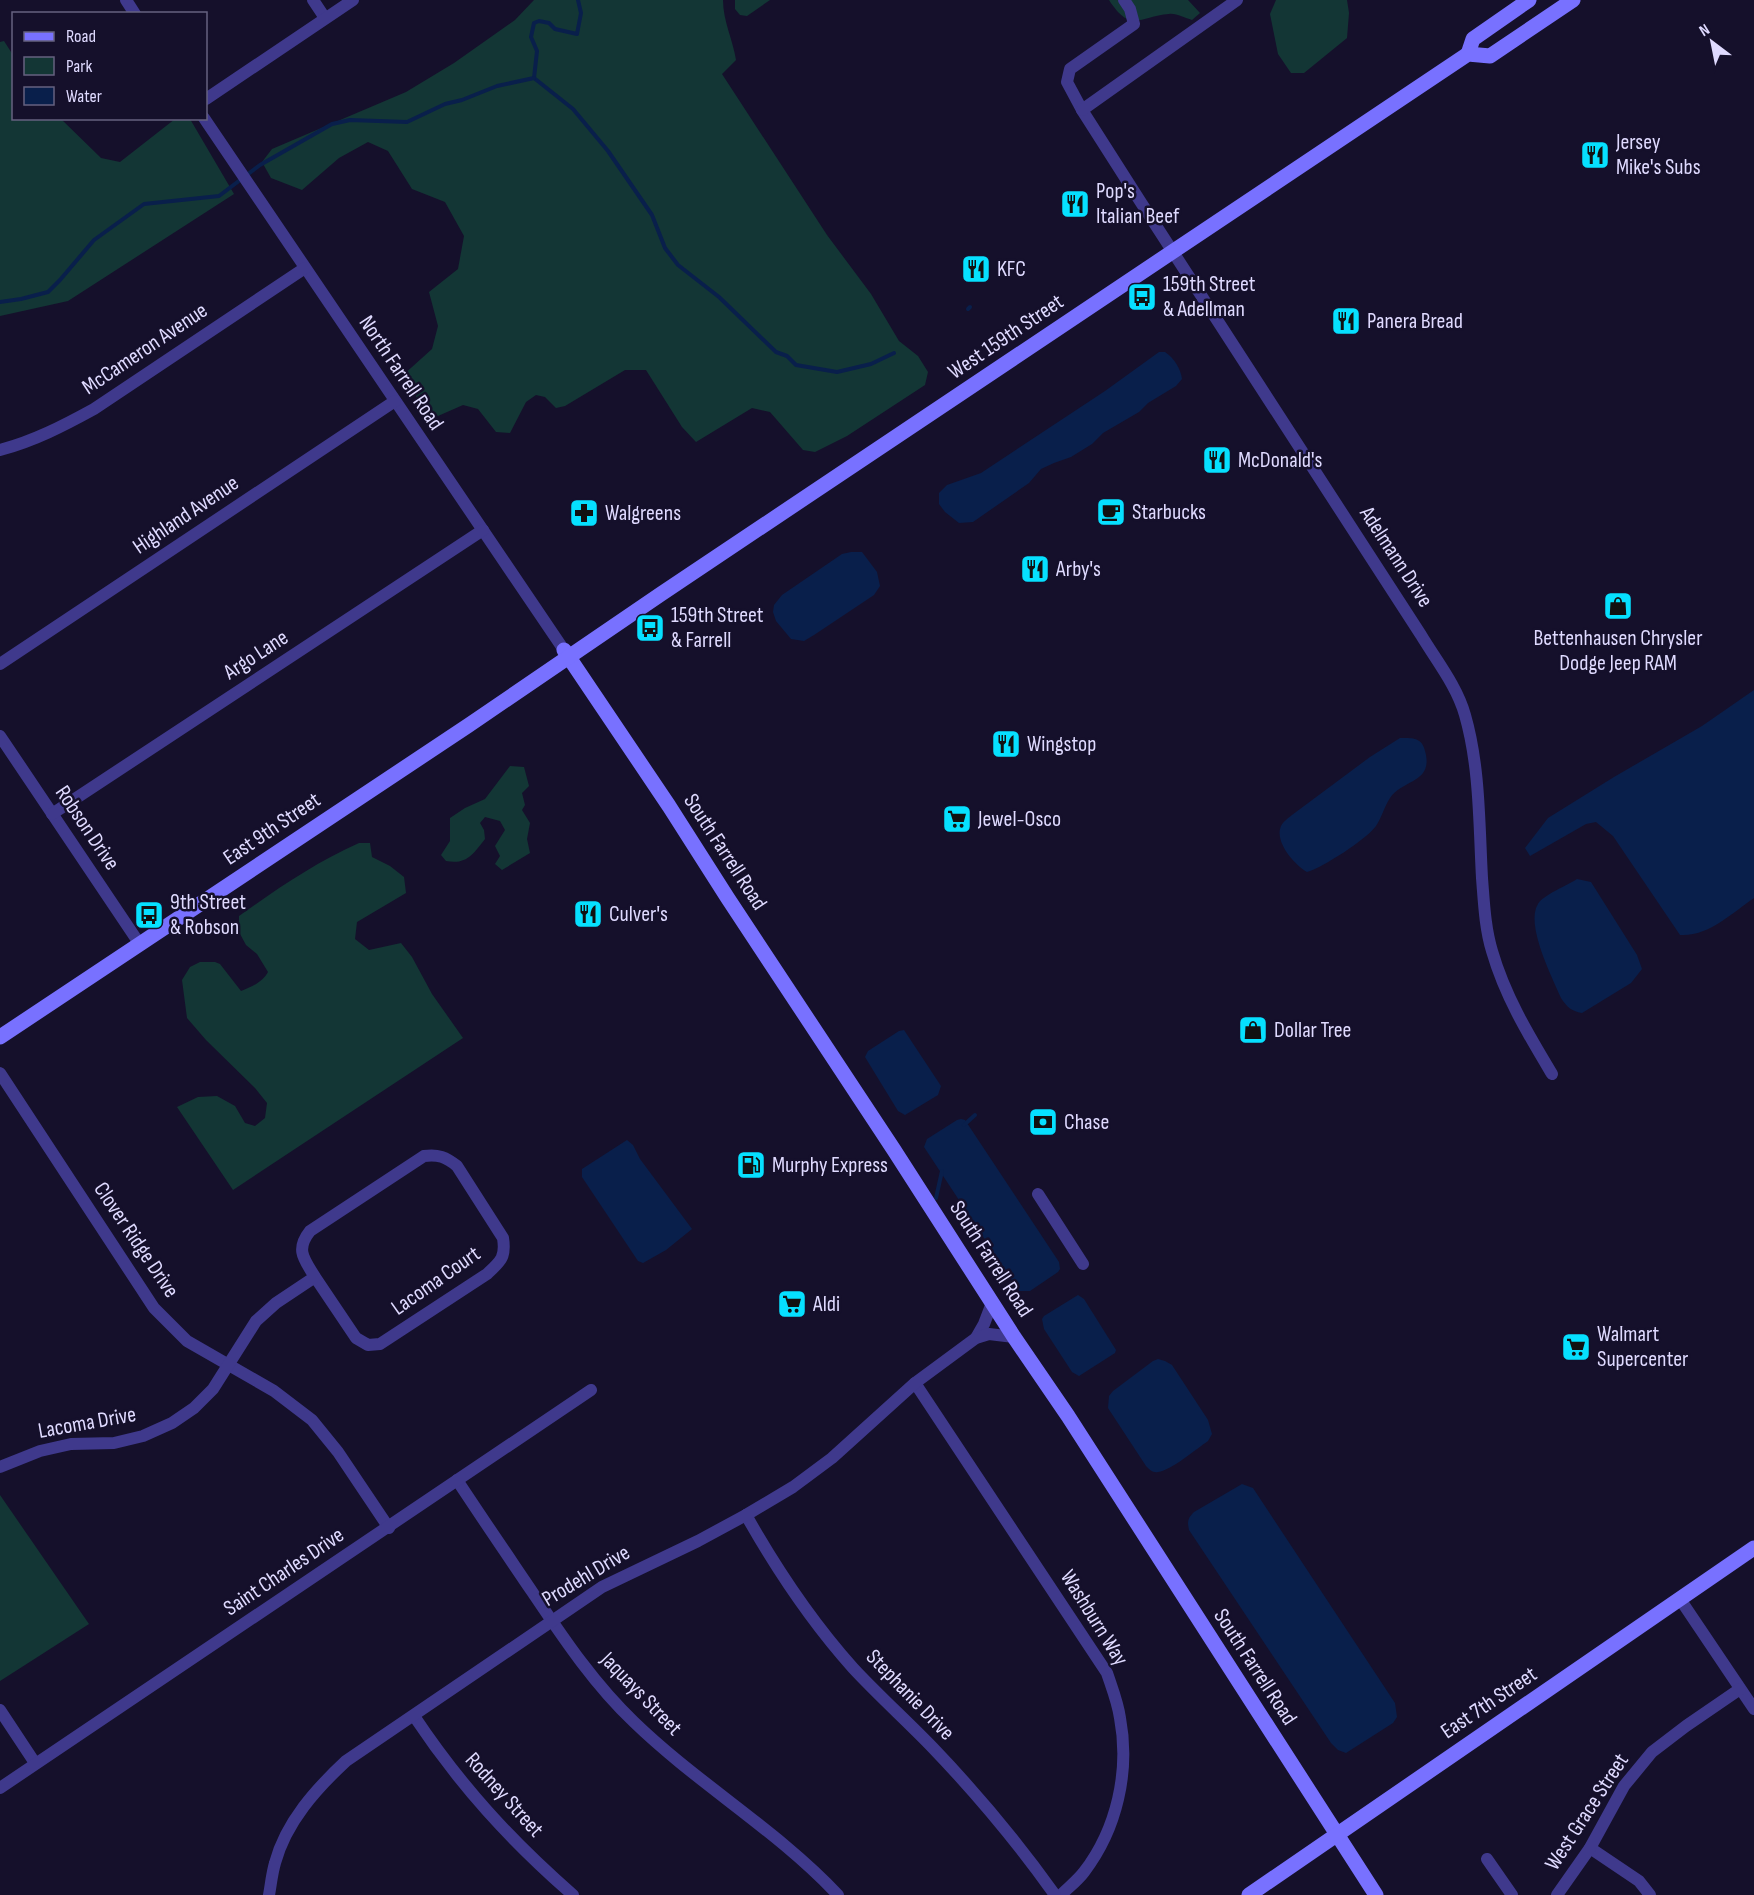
<svg xmlns="http://www.w3.org/2000/svg" width="1754" height="1895" font-family="'Sofia Sans Condensed',sans-serif">
<rect width="100%" height="100%" fill="#15102b"/>
<g fill="#133635">
<path d="M534,0H723C723,21 733,40 736,60L722,74L827,235L871,294L899,341L918,356L928,372L925,385L847,436L815,452L803,450L770,412L752,408L696,442L682,427L646,370H625L565,406L556,408L545,397L536,395L526,402L510,433L496,432L478,409L463,405L438,416L421,404L402,376L432,349L438,326L429,292L458,269L464,236L445,202L412,189L388,151L368,142L339,158L302,190L271,178L262,162L272,149L406,92L454,63L515,20Z"/>
<polygon points="735,0 770,0 747,16 740,15 735,9"/>
<path d="M1109,0H1188L1200,13L1192,20C1185,18 1176,13 1169,14C1140,16 1131,34 1109,0Z"/>
<polygon points="1276,0 1347,0 1349,13 1347,38 1304,73 1291,73 1278,54 1270,14"/>
<polygon points="4,41 13,55 14,118 61,119 101,158 120,162 175,119 190,119 234,194 68,301 0,316 0,42"/>
<path d="M510,766L524,767L529,786L522,793L525,805L522,810L530,823L527,839L530,853L502,870L495,864L500,856L495,846L505,830L500,821L485,817L480,823L484,830L485,839C473,854 467,865 446,861L441,855L450,841V818L465,808L485,799Z"/>
<path d="M359,843H370L372,857L390,866L404,877L406,893L357,922L355,939L369,950L401,943L412,957L432,994L463,1038L233,1190L177,1107L198,1097L217,1096L235,1106L245,1123L255,1126L265,1118L267,1103L255,1088L206,1040L187,1018L182,980L190,967L200,962H215L220,964L241,991C251,987 263,982 268,972L257,954L246,945L239,932V916C277,889 316,862 359,843Z"/>
<polygon points="0,1495 89,1624 0,1681"/>
</g>
<g fill="#091f4b">
<path d="M1159,352H1165C1174,358 1181,369 1182,379L1176,386L1148,403L1139,412L1103,433L1092,444L1071,457L1054,463L1041,469L1029,483L973,522L959,523L945,512L939,504V493L947,485L981,473L1105,391Z"/>
<polygon points="851,552 862,552 877,572 880,586 874,595 814,635 804,641 791,639 776,621 773,612 774,605 782,595 842,554"/>
<path d="M1754,690V898C1732,913 1708,937 1680,935L1613,836L1596,822L1586,824L1530,856L1525,848L1548,818L1614,777L1702,726Z"/>
<path d="M1400,738C1412,738 1422,737 1425,751C1434,783 1403,779 1390,798C1384,807 1382,817 1376,826C1367,839 1322,868 1307,872C1295,865 1274,842 1281,826C1283,822 1288,818 1292,815L1370,757Z"/>
<path d="M1577,879L1591,882L1637,955L1642,969L1631,983L1582,1013C1571,1011 1567,1007 1561,998C1552,977 1525,924 1538,904C1543,895 1568,885 1577,879Z"/>
<polygon points="904,1030 941,1086 938,1095 905,1115 898,1111 865,1057 868,1051 899,1031"/>
<polygon points="961,1119 965,1120 1059,1262 1060,1269 1058,1272 1030,1291 1019,1291 924,1147 927,1139 957,1120"/>
<polygon points="627,1140 633,1145 640,1159 692,1229 666,1250 643,1263 638,1261 582,1177 582,1169"/>
<polygon points="1078,1295 1084,1299 1116,1350 1115,1353 1079,1376 1072,1372 1044,1329 1042,1319 1044,1316"/>
<path d="M1158,1359L1165,1361L1172,1365L1208,1420L1212,1434L1208,1441C1196,1449 1172,1470 1158,1472C1153,1473 1150,1470 1146,1466L1108,1408L1109,1396L1113,1391L1153,1361Z"/>
<path d="M1242,1484L1253,1488L1395,1703L1397,1717L1393,1723L1346,1753L1338,1750L1331,1743L1189,1530C1187,1521 1188,1518 1194,1512Z"/>
</g>
<g fill="none" stroke-linecap="round" stroke-linejoin="round">
<g stroke="#091f4b" stroke-width="4">
<polyline points="534,78 573,109 608,151 652,215 665,248 678,265 719,297 776,352 787,356 796,365 837,372 871,364 894,353"/>
<polyline points="534,78 537,51 531,37 534,23 539,21 549,23 555,29 577,34 581,13 578,0"/>
<polyline points="0,302 21,299 48,292 60,280 94,240 144,204 219,196 260,165 332,124 350,120 407,122 445,104 462,100 497,86 534,78"/>
<polyline points="968,309 970,307"/>
<polyline points="964,1125 975,1115"/>
<polyline points="936,1198 942,1171"/>
</g>
<g stroke="#3f398c" stroke-width="12">
<polyline points="126,0 135,14"/>
<polyline points="313,0 325,18"/>
<path d="M1124,0L1130,9L1134,24L1070,69L1067,82L1082,110L1140,201L1421,635C1436,660 1457,686 1465,715C1480,767 1479,824 1482,878C1484,903 1485,928 1492,951C1505,996 1528,1034 1552,1074"/>
<polyline points="206,99 353,0"/>
<polyline points="1082,110 1237,0"/>
<polyline points="204,118 564,650"/>
<path d="M0,450C34,441 63,426 94,409L305,268"/>
<polyline points="0,664 395,401"/>
<polyline points="0,736 139,943"/>
<polyline points="52,814 483,530"/>
<polyline points="0,1073 154,1308 187,1341 274,1391 312,1420 338,1452 389,1528"/>
<polyline points="1038,1194 1083,1264"/>
<polyline points="976,1338 984,1324 992,1303"/>
<path d="M915,1383L1107,1673C1112,1688 1118,1703 1120,1718C1130,1771 1117,1829 1084,1872C1078,1880 1069,1887 1061,1895"/>
<path d="M0,1467L40,1451L71,1444L114,1443L143,1436L172,1423L194,1408L213,1389L256,1321L276,1303L315,1277L356,1338L368,1345L380,1344L487,1274C501,1261 506,1257 503,1238L457,1166C446,1157 438,1154 424,1156L310,1231C295,1250 304,1259 315,1277"/>
<path d="M457,1480C482,1518 508,1556 533,1593C564,1639 594,1684 634,1722C698,1784 777,1830 838,1895"/>
<path d="M746,1515C777,1570 811,1621 853,1668C878,1695 907,1721 933,1748C977,1794 1018,1843 1055,1895"/>
<polyline points="1680,1599 1754,1709"/>
<polyline points="0,1710 35,1763"/>
<path d="M414,1716C460,1785 510,1840 573,1895"/>
<polyline points="0,1788 591,1390"/>
<polyline points="1590,1848 1639,1881 1650,1895"/>
<polyline points="1487,1859 1512,1895"/>
<path d="M269,1895C271,1884 272,1873 275,1863C286,1822 316,1789 346,1761L602,1587L698,1541L746,1515L793,1487L832,1458L915,1383L976,1338L989,1334L1014,1337"/>
<polyline points="1557,1895 1590,1848 1624,1786 1652,1752 1686,1726 1740,1689"/>
</g>
<g stroke="#7871ff" stroke-width="15">
<polyline points="1468,54 1473,39 1529,0"/>
<polyline points="564,650 669,806 727,897 894,1150 1014,1337 1068,1416 1376,1895"/>
<polyline points="0,1037 469,725 661,594 1468,54 1490,56 1573,0"/>
<polyline points="1249,1895 1754,1548"/>
</g>
</g>
<defs>
<g id="restaurant-square" transform="scale(1.5)"><rect x="-9" y="-9" width="18" height="18" rx="4" fill="#06e0ff" stroke="#15102b"/><path d="M-5-6h1v4h1v-4h1v4h1v-4h1v5L-1.5 .5V6h-2V.5L-5-1ZM5-6V6H3V1.5H1.5Q1.5-4 5-6Z" fill="#111"/></g>
<g id="bus-square" transform="scale(1.5)"><rect x="-9" y="-9" width="18" height="18" rx="4" fill="#06e0ff" stroke="#15102b"/><path d="M-5-6H5V4H4V6H2V4H-2V6H-4V4H-5ZM-3.5-4V0h7V-4ZM-3.5 1.2v1.5H-2V1.2ZM2 1.2v1.5H3.5V1.2Z" fill="#111"/></g>
<g id="cafe-square" transform="scale(1.5)"><rect x="-9" y="-9" width="18" height="18" rx="4" fill="#06e0ff" stroke="#15102b"/><path d="M-5.5-4.5H6V0H3Q3 3.5 0 3.5H-2.5Q-5.5 3.5-5.5 0ZM3-3.2v2h1.7v-2ZM-6 4.5H4V6H-6Z" fill="#111"/></g>
<g id="pharmacy-square" transform="scale(1.5)"><rect x="-9" y="-9" width="18" height="18" rx="4" fill="#06e0ff" stroke="#15102b"/><path d="M-2-6h4v4h4v4h-4v4h-4v-4h-4v-4h4Z" fill="#111"/></g>
<g id="shop-square" transform="scale(1.5)"><rect x="-9" y="-9" width="18" height="18" rx="4" fill="#06e0ff" stroke="#15102b"/><path d="M-5-2.5h2.3a2.7 3.5 0 0 1 5.4 0H5L5.5 6h-11ZM-1.5-2.5h3a1.5 2.3 0 0 0-3 0Z" fill="#111"/></g>
<g id="supermarket-square" transform="scale(1.5)"><rect x="-9" y="-9" width="18" height="18" rx="4" fill="#06e0ff" stroke="#15102b"/><path d="M-6-5.5h2.5l.6 2H6L4.5 2H-2.5L-4.4-4H-6ZM-1.5 3.2a1.3 1.3 0 1 0 .1 0ZM3 3.2a1.3 1.3 0 1 0 .1 0Z" fill="#111"/></g>
<g id="bank-square" transform="scale(1.5)"><rect x="-9" y="-9" width="18" height="18" rx="4" fill="#06e0ff" stroke="#15102b"/><path d="M-6-4H6V4H-6ZM0-2.3a2.3 2.3 0 1 0 0 4.6a2.3 2.3 0 1 0 0-4.6Z" fill="#111"/></g>
<g id="fuel-square" transform="scale(1.5)"><rect x="-9" y="-9" width="18" height="18" rx="4" fill="#06e0ff" stroke="#15102b"/><path d="M-5.5-6h7V0h2V4h1.3V-2.5L3-4.5l.8-.8L6-3V5H2.5V1h-1V6h-7ZM-4.2-4.7v3.2H.2V-4.7Z" fill="#111"/></g>
</defs>
<g fill-rule="evenodd">
<use href="#restaurant-square" x="1595" y="155"/>
<use href="#restaurant-square" x="1075" y="204"/>
<use href="#restaurant-square" x="976" y="269"/>
<use href="#bus-square" x="1142" y="297"/>
<use href="#restaurant-square" x="1346" y="321"/>
<use href="#restaurant-square" x="1217" y="460"/>
<use href="#cafe-square" x="1111" y="512"/>
<use href="#pharmacy-square" x="584" y="513"/>
<use href="#restaurant-square" x="1035" y="569"/>
<use href="#shop-square" x="1618" y="606"/>
<use href="#bus-square" x="650" y="628"/>
<use href="#restaurant-square" x="1006" y="744"/>
<use href="#supermarket-square" x="957" y="819"/>
<use href="#restaurant-square" x="588" y="914"/>
<use href="#bus-square" x="149" y="915"/>
<use href="#shop-square" x="1253" y="1030"/>
<use href="#bank-square" x="1043" y="1122"/>
<use href="#fuel-square" x="751" y="1165"/>
<use href="#supermarket-square" x="792" y="1304"/>
<use href="#supermarket-square" x="1576" y="1347"/>
</g>
<g text-anchor="middle" dominant-baseline="central" stroke-width="5" stroke-linejoin="round" paint-order="stroke">
<g font-size="22" fill="#dfdaff" stroke="#15102b" text-anchor="start">
<text x="1616" y="142">Jersey<tspan x="1616" dy="25">Mike's Subs</tspan></text>
<text x="1096" y="191">Pop's<tspan x="1096" dy="25">Italian Beef</tspan></text>
<text x="997" y="269">KFC</text>
<text x="1163" y="284">159th Street<tspan x="1163" dy="25">&amp; Adellman</tspan></text>
<text x="1367" y="321">Panera Bread</text>
<text x="1238" y="460">McDonald's</text>
<text x="1132" y="512">Starbucks</text>
<text x="605" y="513">Walgreens</text>
<text x="1056" y="569">Arby's</text>
<text x="671" y="615">159th Street<tspan x="671" dy="25">&amp; Farrell</tspan></text>
<text x="1618" y="638" text-anchor="middle">Bettenhausen Chrysler<tspan x="1618" dy="25">Dodge Jeep RAM</tspan></text>
<text x="1027" y="744">Wingstop</text>
<text x="978" y="819">Jewel-Osco</text>
<text x="170" y="902">9th Street<tspan x="170" dy="25">&amp; Robson</tspan></text>
<text x="609" y="914">Culver's</text>
<text x="1274" y="1030">Dollar Tree</text>
<text x="1064" y="1122">Chase</text>
<text x="772" y="1165">Murphy Express</text>
<text x="813" y="1304">Aldi</text>
<text x="1597" y="1334">Walmart<tspan x="1597" dy="25">Supercenter</tspan></text>
</g>
<g font-size="22" fill="#dfdaff" stroke="#15102b">
<text transform="translate(1006 337) rotate(-34)">West 159th Street</text>
<text transform="translate(145 349) rotate(-34)">McCameron Avenue</text>
<text transform="translate(401 373) rotate(56)">North Farrell Road</text>
<text transform="translate(186 515) rotate(-34)">Highland Avenue</text>
<text transform="translate(1396 557) rotate(57)">Adelmann Drive</text>
<text transform="translate(256 655) rotate(-33)">Argo Lane</text>
<text transform="translate(87 828) rotate(56)">Robson Drive</text>
<text transform="translate(272 829) rotate(-34)">East 9th Street</text>
<text transform="translate(725 852) rotate(57)">South Farrell Road</text>
<text transform="translate(136 1240) rotate(56)">Clover Ridge Drive</text>
<text transform="translate(991 1259) rotate(57)">South Farrell Road</text>
<text transform="translate(436 1281) rotate(-35)">Lacoma Court</text>
<text transform="translate(87 1423) rotate(-10)">Lacoma Drive</text>
<text transform="translate(284 1572) rotate(-34)">Saint Charles Drive</text>
<text transform="translate(586 1576) rotate(-31)">Prodehl Drive</text>
<text transform="translate(1094 1618) rotate(58)">Washburn Way</text>
<text transform="translate(1255 1667) rotate(57)">South Farrell Road</text>
<text transform="translate(641 1694) rotate(46)">Jaquays Street</text>
<text transform="translate(910 1695) rotate(46)">Stephanie Drive</text>
<text transform="translate(1489 1703) rotate(-34)">East 7th Street</text>
<text transform="translate(504 1795) rotate(48)">Rodney Street</text>
<text transform="translate(1587 1812) rotate(-57)">West Grace Street</text>
</g>
</g>
<rect x="12" y="12" width="195" height="108" fill="#15102b" stroke="#666180" stroke-width="1.5"/>
<rect x="24" y="32" width="30" height="9" fill="#7871ff" stroke="#666180" stroke-width="1.5"/>
<text x="66" y="42" font-size="18" fill="#dfdaff">Road</text>
<rect x="24" y="57" width="30" height="18" fill="#133635" stroke="#666180" stroke-width="1.5"/>
<text x="66" y="72" font-size="18" fill="#dfdaff">Park</text>
<rect x="24" y="87" width="30" height="18" fill="#091f4b" stroke="#666180" stroke-width="1.5"/>
<text x="66" y="102" font-size="18" fill="#dfdaff">Water</text>
<g transform="translate(1712 42) rotate(328)" stroke="#15102b" stroke-width="4.5" paint-order="stroke">
<path d="M0-4.5L10 22L0 15L-10 22Z" fill="#dfdaff"/>
<text y="-9" font-size="16" font-weight="bold" text-anchor="middle" fill="#dfdaff">N</text>
</g>
</svg>
